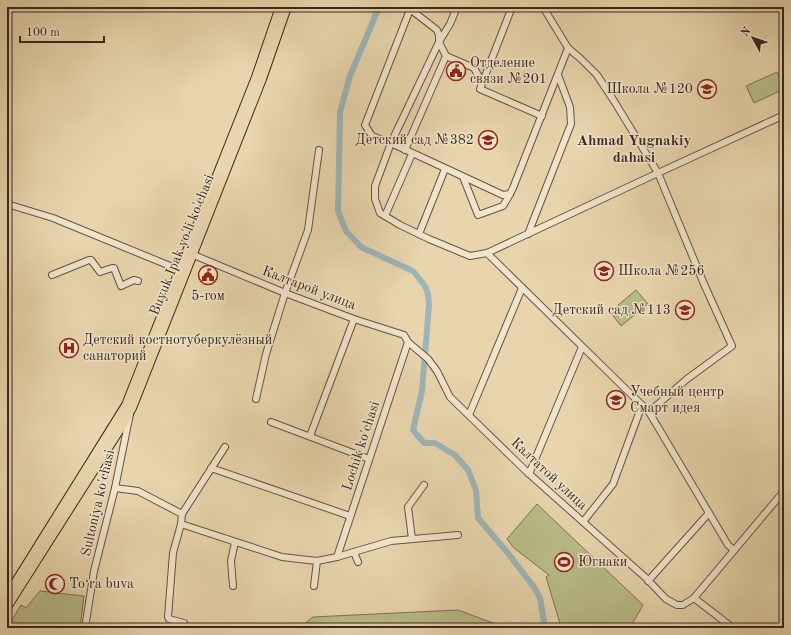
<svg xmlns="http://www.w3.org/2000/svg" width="791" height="635" font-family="'Old Standard TT',serif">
<rect width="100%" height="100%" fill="#e8d5ad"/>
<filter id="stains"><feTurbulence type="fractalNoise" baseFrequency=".005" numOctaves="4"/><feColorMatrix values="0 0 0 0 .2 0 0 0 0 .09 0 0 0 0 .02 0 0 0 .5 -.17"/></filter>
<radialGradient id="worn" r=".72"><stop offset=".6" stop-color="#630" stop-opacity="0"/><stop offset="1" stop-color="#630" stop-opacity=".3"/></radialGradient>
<g fill="#b9bc88" stroke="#7a7254">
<polygon points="777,72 784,89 754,103 746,86"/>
<polygon points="636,290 648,304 621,326 610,312"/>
<polygon points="537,504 643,605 630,628 567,628 561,627 546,577 549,575 514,548 507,539"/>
<polygon points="40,591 84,596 80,628 7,628 21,605 26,608"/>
<polygon points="458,610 493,623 502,628 303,628 304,624 313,617"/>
</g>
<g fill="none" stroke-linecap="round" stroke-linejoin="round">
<polyline stroke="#9eb5b7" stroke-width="6" points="379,7 350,76 340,112 338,211 346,231 361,247 413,271 425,286 428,294 429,305 422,391 413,430 424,443 435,443 455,455 468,470 476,490 478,518 507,552 534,587 540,598 545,628"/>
<g stroke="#665242" stroke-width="8">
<g id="minor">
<polyline points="411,7 365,125 372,136 391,143 503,195 510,194 513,188 568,48"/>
<polyline points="512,7 480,89 542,116"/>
<polyline points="543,7 568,48 581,59 597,75 614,101 658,173 704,284 732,346 687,379 649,412"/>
<polyline points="410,9 437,30 439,35 439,42 391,143 375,186 375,199 380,213 400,225 429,239 470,256 487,253 658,173 784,115"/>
<polyline points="446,56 474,68 482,82"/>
<polyline points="405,150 446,56 439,42 450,24 457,7"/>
<polyline points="463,177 478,215 503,206 510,194"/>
<polyline points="7,204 53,218 180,270"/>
<polyline points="385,216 412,154"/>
<polyline points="419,234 445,169"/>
<polyline points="528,234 571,124 570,107 558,75"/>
<polyline points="189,253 285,293 354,319 404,335 408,342 428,359 437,371 450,397 527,472 646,578 666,599 677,605 683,605 694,598 784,491"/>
<polyline points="487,253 649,412 728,545 734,550"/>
<polyline points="52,275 89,260 91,260 100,272 112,268 114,268 121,286 134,280 138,281"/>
<polyline points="256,399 266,354 285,293 308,230 319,150"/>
<polyline points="469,415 522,288"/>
<polyline points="271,422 369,459"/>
<polyline points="310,436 354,319"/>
<polyline points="211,468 350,516"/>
<polyline points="529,474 582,347"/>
<polyline points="115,488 138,491 182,514 181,524 282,557 317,561 337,557 391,541 458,535"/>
<polyline points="182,514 225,447"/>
<polyline points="583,522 613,484 642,405"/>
<polyline points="181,524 173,553 168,617 169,619 184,623"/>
<polyline points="412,539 408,507 424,485"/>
<polyline points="354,552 358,562"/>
<polyline points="337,557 408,342"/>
<polyline points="648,581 709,513"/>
<polyline points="233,586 231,561 235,542"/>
<polyline points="314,586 317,561"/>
<polyline points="694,598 733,628"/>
<polyline points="85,628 94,571 115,488 130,414"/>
</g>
</g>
<g stroke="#3b271f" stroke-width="10">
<g id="major">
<polyline points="7,596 126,405 256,77 280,7"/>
<polyline points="7,607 120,429 132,408 262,79 287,7"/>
</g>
</g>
<use href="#minor" stroke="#f0e4ca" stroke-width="6"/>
<use href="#major" stroke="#e8d5ad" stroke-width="8"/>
</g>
<defs>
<g id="civic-ring" transform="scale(1)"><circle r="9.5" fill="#f0e4ca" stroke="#8f2418" stroke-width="1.5"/><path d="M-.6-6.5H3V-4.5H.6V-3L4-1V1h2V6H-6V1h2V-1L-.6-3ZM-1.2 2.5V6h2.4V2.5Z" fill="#8f2418"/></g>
<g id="school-ring" transform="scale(1)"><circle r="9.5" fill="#f0e4ca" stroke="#8f2418" stroke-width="1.5"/><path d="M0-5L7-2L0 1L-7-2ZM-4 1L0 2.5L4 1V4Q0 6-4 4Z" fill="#8f2418"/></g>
<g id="hospital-ring" transform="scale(1)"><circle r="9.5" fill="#f0e4ca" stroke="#8f2418" stroke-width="1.5"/><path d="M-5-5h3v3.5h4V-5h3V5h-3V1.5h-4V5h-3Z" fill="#8f2418"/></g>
<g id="stadium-ring" transform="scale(1)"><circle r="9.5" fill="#f0e4ca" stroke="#8f2418" stroke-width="1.5"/><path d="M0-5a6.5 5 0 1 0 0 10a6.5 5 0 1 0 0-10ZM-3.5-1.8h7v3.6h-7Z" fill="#8f2418"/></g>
<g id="mosque-ring" transform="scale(1)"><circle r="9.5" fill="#f0e4ca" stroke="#8f2418" stroke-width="1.5"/><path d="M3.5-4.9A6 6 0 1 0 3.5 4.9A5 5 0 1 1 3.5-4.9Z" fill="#8f2418"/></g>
</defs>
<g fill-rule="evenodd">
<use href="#civic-ring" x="456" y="71"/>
<use href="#school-ring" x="707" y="89"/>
<use href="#school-ring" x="488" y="140"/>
<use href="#school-ring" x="604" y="271"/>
<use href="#civic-ring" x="208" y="275"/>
<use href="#school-ring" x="685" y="310"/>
<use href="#hospital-ring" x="69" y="348"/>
<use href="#school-ring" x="616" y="400"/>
<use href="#stadium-ring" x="564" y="562"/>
<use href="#mosque-ring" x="55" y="584"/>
</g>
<g text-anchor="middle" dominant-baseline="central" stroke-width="3" stroke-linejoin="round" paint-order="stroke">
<g font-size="14" fill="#3b271f" stroke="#f0e4ca" text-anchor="start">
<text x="470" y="63">Отделение<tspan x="470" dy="16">связи №201</tspan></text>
<text x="693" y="89" text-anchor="end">Школа №120</text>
<text x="474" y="140" text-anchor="end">Детский сад №382</text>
<text x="618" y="271">Школа №256</text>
<text x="208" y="296" text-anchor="middle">5-гом</text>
<text x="671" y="310" text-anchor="end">Детский сад №113</text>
<text x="83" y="340">Детский костнотуберкулёзный<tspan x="83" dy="16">санаторий</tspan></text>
<text x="630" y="392">Учебный центр<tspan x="630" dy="16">Смарт идея</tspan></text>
<text x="578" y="562">Югнаки</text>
<text x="69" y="584">To‘ra buva</text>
</g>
<g font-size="14" fill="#3b271f" stroke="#f0e4ca">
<text transform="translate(182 245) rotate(-68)">Buyuk Ipak yo'li ko'chasi</text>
<text transform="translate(309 288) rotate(21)">Калтарой улица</text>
<text transform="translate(361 446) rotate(-72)">Lochik ko'chasi</text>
<text transform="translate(549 474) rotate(43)">Калтатой улица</text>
<text transform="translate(98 503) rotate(-77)">Sultoniya ko'chasi</text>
</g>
<g font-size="15" font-weight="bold" fill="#3b271f" stroke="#f0e4ca">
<text x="634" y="141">Ahmad Yugnakiy<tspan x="634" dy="17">dahasi</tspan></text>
</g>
</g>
<rect width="791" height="635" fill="none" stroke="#e8d5ad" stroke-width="24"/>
<rect x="8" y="8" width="775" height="619" fill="none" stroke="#3b271f" stroke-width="2"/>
<rect x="12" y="12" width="767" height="611" fill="none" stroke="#3b271f"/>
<g transform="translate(753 38) rotate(310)" stroke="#f0e4ca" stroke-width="3" paint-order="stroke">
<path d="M0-3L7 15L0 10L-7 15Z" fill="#3b271f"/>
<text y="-6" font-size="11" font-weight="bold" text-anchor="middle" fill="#3b271f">N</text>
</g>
<path d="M20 36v6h84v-6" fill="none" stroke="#3b271f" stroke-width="2"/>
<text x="26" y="36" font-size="12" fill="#3b271f" stroke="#f0e4ca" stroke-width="3" paint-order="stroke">100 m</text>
<rect width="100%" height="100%" filter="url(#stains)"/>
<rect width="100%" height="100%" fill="url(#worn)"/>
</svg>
